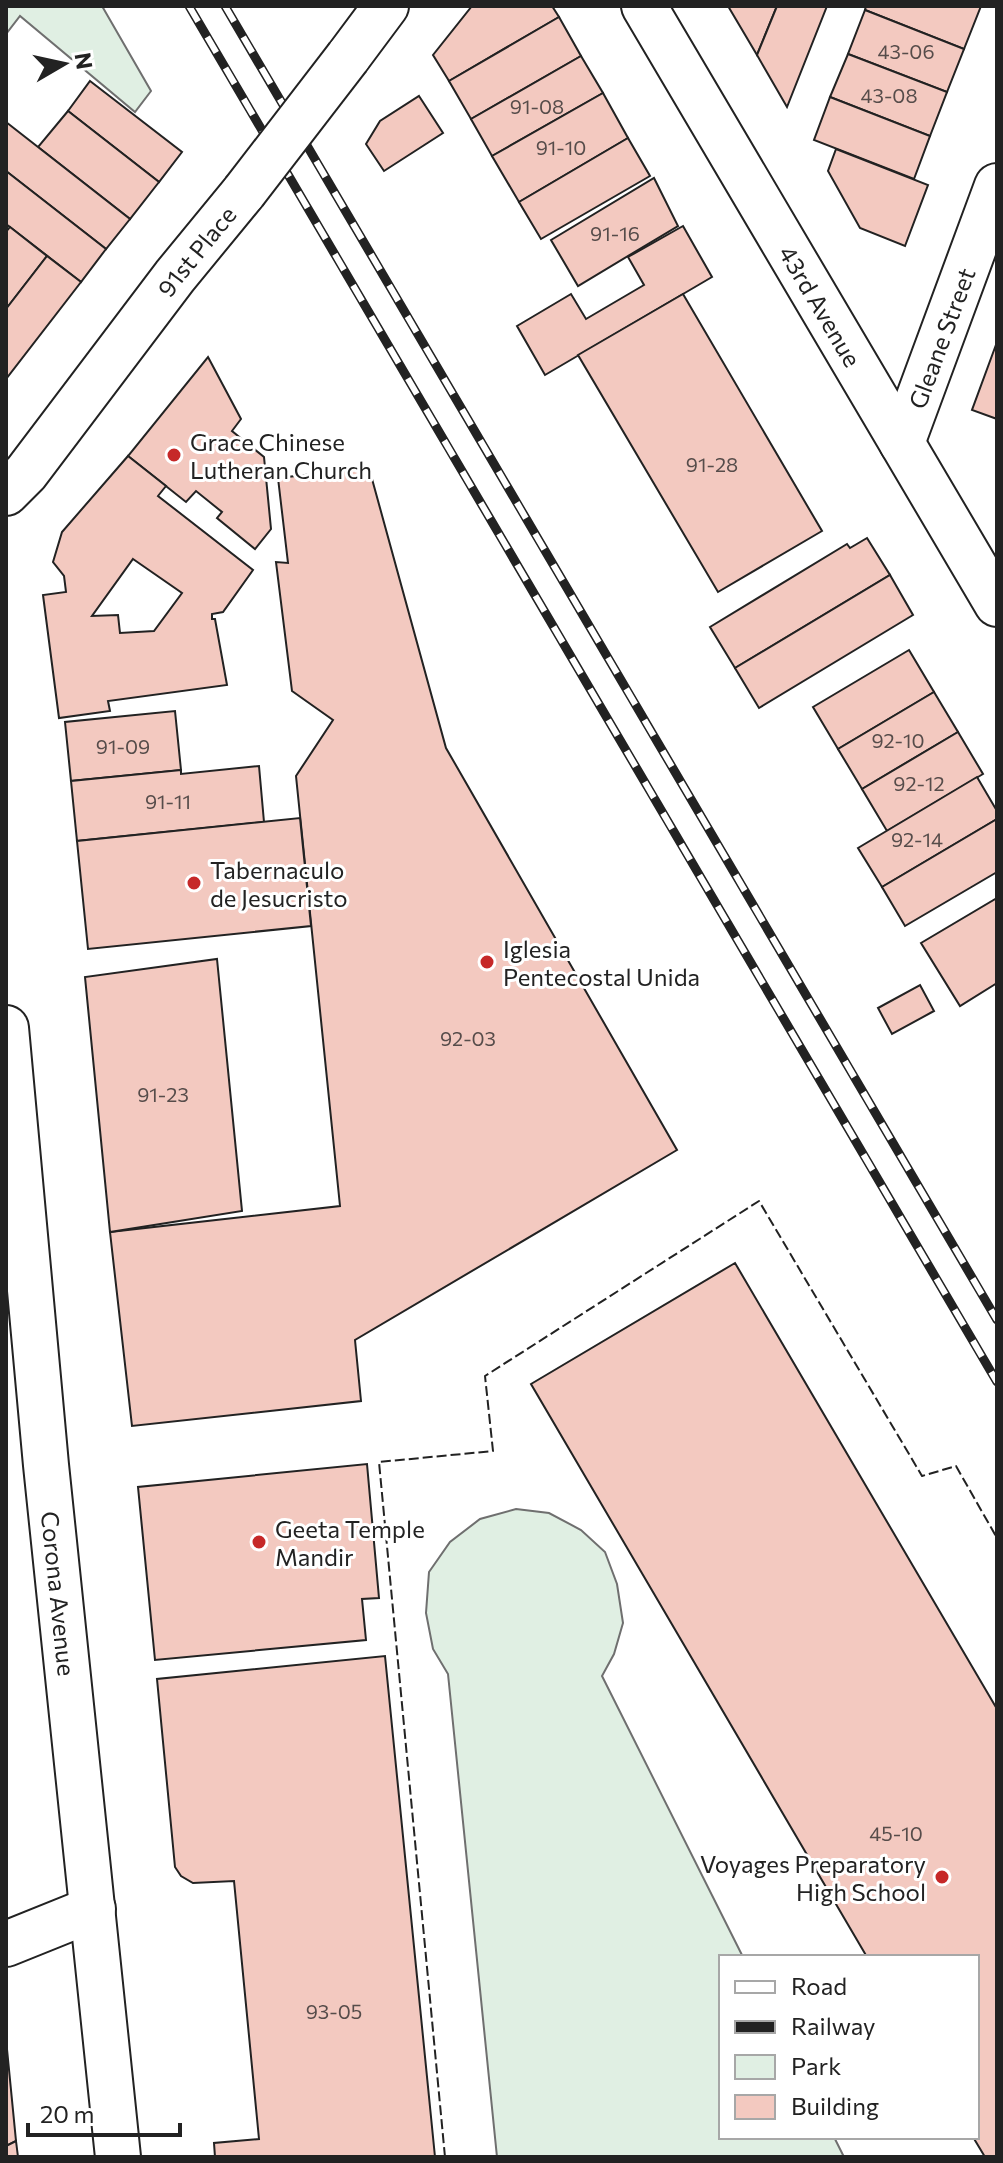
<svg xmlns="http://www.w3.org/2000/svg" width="1003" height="2163" font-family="Commissioner,sans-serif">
<rect width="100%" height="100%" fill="#fff"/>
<g fill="#e0efe3" stroke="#6f6f6f" stroke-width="2">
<polygon points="6,6 102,6 151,91 135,112 20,16 6,34"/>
<polygon points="516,1509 549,1513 581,1530 605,1552 617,1584 623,1623 614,1654 602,1676 743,1957 721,1957 721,2137 834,2137 844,2157 497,2157 448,1674 433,1649 426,1613 429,1572 450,1542 480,1519"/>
</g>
<g fill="#f3c9c0" stroke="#222" stroke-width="2" fill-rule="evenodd">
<polygon points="472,6 552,6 559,17 449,81 433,55"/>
<polygon points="728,6 777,6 757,55"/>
<polygon points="777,6 827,6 787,107 757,55"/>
<polygon points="866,6 981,6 964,49 865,10"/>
<polygon points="865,10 964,49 947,92 848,54"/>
<polygon points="559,17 581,56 471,119 449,81"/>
<polygon points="848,54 947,92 930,136 830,97"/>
<polygon points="581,56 603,93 492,156 471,119"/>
<polygon points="90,81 182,152 159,182 68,111"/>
<polygon points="603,93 628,138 519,202 492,156"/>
<polygon points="419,96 443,133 384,171 366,144 380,121"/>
<polygon points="830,97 930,136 914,179 814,140"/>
<polygon points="68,111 159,182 130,219 38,147"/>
<polygon points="6,122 130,219 106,249 6,171"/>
<polygon points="628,138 650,176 541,239 519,202"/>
<polygon points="836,149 928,185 905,246 860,228 828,171"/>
<polygon points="6,171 106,249 81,282 6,224"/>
<polygon points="654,178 678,226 578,286 551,240"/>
<polygon points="683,226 712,277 545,375 517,326 571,294 586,319 644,285 628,257"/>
<polygon points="10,227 47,256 6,309 6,232"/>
<polygon points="47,256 81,282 6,379 6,309"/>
<polygon points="683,294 822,531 718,592 578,355"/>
<polygon points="997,342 997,419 972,410"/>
<polygon points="208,357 241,419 232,431 264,457 271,529 255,549 217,518 222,512 196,491 186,502 128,456"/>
<path d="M128,456L166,486L158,496L253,570L223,612L212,614V619H215L227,685L108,701L110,711L59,718L43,595L66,592L64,576L53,562L62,532ZM133,559L182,593L154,631L120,633L118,615L92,616Z"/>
<polygon points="369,468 446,748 677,1150 355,1340 361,1401 132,1426 110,1232 340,1206 296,776 333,720 292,691 276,562 288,563 278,478"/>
<polygon points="867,538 890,575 735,668 710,627 847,544 850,548"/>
<polygon points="890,575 913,615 759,708 735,668"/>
<polygon points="909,650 934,692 838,749 813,707"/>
<polygon points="934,692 958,732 862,789 838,749"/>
<polygon points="175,711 181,770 71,781 65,722"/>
<polygon points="958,732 983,774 887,831 862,789"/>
<polygon points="259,766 264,822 77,841 71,781 181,770 181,774"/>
<polygon points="977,777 997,811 997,819 882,887 858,848"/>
<polygon points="300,818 311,926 88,949 77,841"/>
<polygon points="997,819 997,872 905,926 882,887"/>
<polygon points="997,898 997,983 960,1006 921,943"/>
<polygon points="217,959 242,1211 110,1232 85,977"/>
<polygon points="920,985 934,1011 892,1034 878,1008"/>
<polygon points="735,1263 997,1709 997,2157 985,2157 973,2137 977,2137 977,1957 867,1957 531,1384"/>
<polygon points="367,1464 379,1598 362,1599 366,1640 155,1660 138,1487"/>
<polygon points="385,1656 435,2157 215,2157 214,2143 259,2139 234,1881 193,1883 181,1876 175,1867 157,1679"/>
<polygon points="6,2039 16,2141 6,2146"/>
<polygon points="16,2141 18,2157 6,2157 6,2146"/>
</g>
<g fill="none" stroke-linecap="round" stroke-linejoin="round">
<g stroke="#222" stroke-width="48">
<g id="minor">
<path id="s1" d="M644,6L997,604"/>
<polyline points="348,57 386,6"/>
<path id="s2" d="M902,443L997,186"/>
<path id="s3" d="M6,493L26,473L175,276L244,192"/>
<path id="s4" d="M6,1028L46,1465L118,2157"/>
<polyline points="6,1944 93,1909"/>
</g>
</g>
<use href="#minor" stroke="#fff" stroke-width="44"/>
<g stroke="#222" stroke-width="9">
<g id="rail">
<polyline points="189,6 997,1382"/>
<polyline points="225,6 997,1320"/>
</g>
</g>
<use href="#rail" stroke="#fff" stroke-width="6" stroke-dasharray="18" stroke-linecap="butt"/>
<g stroke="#222" stroke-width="48" stroke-linecap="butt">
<polyline id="minor-bridge" points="244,192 348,57"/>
</g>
<use href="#minor-bridge" stroke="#fff" stroke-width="44"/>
<polyline stroke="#222" stroke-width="2" stroke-dasharray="10 4" stroke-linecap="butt" points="445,2157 379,1462 493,1451 485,1376 759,1201 922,1476 956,1466 997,1538"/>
</g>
<g fill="#c62828" stroke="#fff" stroke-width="3">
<circle cx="174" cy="455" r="8"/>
<circle cx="194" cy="883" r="8"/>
<circle cx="487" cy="962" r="8"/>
<circle cx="259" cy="1542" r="8"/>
<circle cx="942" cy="1877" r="8"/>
</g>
<g text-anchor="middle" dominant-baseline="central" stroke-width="6" stroke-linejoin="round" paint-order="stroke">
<g font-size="20" fill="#564c4a">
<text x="906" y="51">43-06</text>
<text x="889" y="95">43-08</text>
<text x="537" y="106">91-08</text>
<text x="561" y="147">91-10</text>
<text x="615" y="233">91-16</text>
<text x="712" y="464">91-28</text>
<text x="898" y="740">92-10</text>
<text x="123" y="746">91-09</text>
<text x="919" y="783">92-12</text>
<text x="168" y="801">91-11</text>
<text x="917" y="839">92-14</text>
<text x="468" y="1038">92-03</text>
<text x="163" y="1094">91-23</text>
<text x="896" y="1833">45-10</text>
<text x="334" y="2011">93-05</text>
</g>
<g font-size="24" fill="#222" stroke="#fff">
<text stroke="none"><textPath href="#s3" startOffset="308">91st Place</textPath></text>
<text stroke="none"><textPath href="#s1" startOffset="348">43rd Avenue</textPath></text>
<text stroke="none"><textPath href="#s2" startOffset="112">Gleane Street</textPath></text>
<text stroke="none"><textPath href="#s4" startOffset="568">Corona Avenue</textPath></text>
</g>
<g font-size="24" fill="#222" stroke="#fff" text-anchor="start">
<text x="190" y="441">Grace Chinese<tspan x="190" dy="28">Lutheran Church</tspan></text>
<text x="210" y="869">Tabernaculo<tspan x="210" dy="28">de Jesucristo</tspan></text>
<text x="503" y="948">Iglesia<tspan x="503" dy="28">Pentecostal Unida</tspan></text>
<text x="275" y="1528">Geeta Temple<tspan x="275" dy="28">Mandir</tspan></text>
<text x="926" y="1863" text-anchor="end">Voyages Preparatory<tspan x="926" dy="28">High School</tspan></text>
</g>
</g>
<rect width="1003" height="2163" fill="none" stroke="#222222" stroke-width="16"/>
<rect x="719" y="1955" width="260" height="184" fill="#ffffff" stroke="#a7a7a7" stroke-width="2"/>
<rect x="735" y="1981" width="40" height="12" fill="#ffffff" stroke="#a7a7a7" stroke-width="2"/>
<text x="791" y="1995" font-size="24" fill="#222222">Road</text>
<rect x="735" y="2021" width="40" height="12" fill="#222222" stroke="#a7a7a7" stroke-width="2"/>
<text x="791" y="2035" font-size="24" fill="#222222">Railway</text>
<rect x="735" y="2055" width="40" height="24" fill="#e0efe3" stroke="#a7a7a7" stroke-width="2"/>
<text x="791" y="2075" font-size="24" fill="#222222">Park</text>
<rect x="735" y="2095" width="40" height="24" fill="#f3c9c0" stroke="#a7a7a7" stroke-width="2"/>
<text x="791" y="2115" font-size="24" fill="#222222">Building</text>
<g transform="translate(64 64) rotate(81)" stroke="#ffffff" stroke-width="6" paint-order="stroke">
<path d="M0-6L14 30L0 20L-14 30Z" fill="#222222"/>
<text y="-12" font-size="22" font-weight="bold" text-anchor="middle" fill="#222222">N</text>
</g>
<path d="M28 2123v12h152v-12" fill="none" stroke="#222222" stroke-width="4"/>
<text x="40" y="2123" font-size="24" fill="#222222" stroke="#ffffff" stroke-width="6" paint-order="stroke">20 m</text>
</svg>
